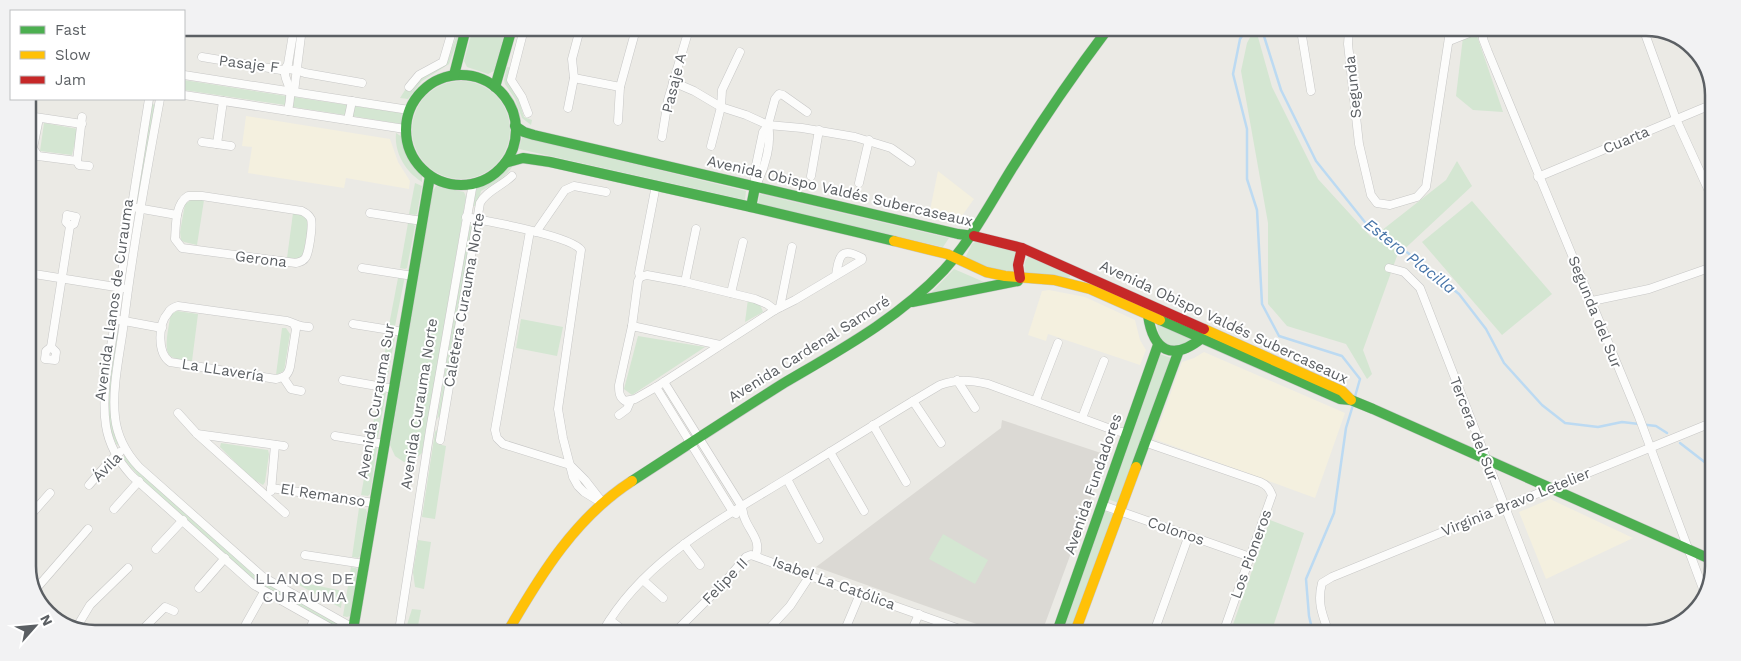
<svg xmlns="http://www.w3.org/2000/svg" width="1741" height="661" font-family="'Work Sans',sans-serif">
<rect width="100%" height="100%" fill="#ebeae5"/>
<g fill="#f4f0df">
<polygon points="246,116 390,139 398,162 410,181 409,189 346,178 344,188 248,173 252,147 242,146"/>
<polygon points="938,171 974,199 957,223 929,215"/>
<polygon points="1049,290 1085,297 1135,320 1140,340 1146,350 1140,365 1048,334 1046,341 1028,335 1042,291"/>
<polygon points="1204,352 1345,413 1315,498 1154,439 1182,362 1194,358"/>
<polygon points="1550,499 1633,538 1546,579 1519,512"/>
</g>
<polygon fill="#dbd9d4" points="1002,420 1107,455 1042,632 999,632 816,567 1001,428"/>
<g fill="#d4e6d2">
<polygon points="473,28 506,28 494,71 488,74 467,67 464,61"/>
<polygon points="1254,30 1256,30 1272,87 1318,179 1372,238 1446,180 1457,161 1472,186 1397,256 1363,350 1372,374 1367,379 1346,344 1287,326 1268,304 1268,223 1241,71 1247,43"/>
<polygon points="457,34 459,36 449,64 422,81 408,99 400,98 407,87 412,91 417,84 417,81 448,59"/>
<polygon points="1477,36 1501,106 1503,112 1473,110 1456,96 1463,37"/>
<polygon points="507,67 511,68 509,78 524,106 521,107 524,117 532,120 531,125 522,118 515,99 505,84 504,80"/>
<polygon points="184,80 286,96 285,105 184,90"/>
<circle cx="461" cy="130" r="49"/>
<polygon points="294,97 347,105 345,115 293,107"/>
<polygon points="152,104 155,105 140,201 136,201"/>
<polygon points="354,106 402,113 401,124 352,116"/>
<polygon points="44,123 78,129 72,155 40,151"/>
<path d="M396,133L402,137L409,156L422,173V182C406,172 394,153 396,133Z"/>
<polygon points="522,137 746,191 745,200 519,149"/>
<path d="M510,164L512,167C505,178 493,185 481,191L477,206H473L477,187L500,174Z"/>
<polygon points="415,183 422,186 417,214 415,215 409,214"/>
<polygon points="436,186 464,192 466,197 422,453 414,460 404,462 395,456 390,445 432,193"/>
<polygon points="760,194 949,238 943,247 758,204"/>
<polygon points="191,200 204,200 197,245 184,242 181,240 180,232 185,204"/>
<polygon points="1472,201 1552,294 1502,335 1422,242"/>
<polygon points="293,213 305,216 309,222 303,256 298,259 287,258"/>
<polygon points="408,223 413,224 415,226 407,268 405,269 400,268"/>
<polygon points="472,225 473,227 442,413 437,419 469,226"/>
<path d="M977,241L1018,251L1015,273C998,270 978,270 966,256L972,244Z"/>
<path d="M1030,256L1070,273V277L1067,278L1026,274C1023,267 1024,259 1030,256Z"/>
<polygon points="954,269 984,282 926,298"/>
<polygon points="398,278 404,279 404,281 395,326 389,325"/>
<polygon points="748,299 759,302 763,312 745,322"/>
<path d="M177,311L198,314L192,361C186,360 177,360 172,357C162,353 169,327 170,318L172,314Z"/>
<polygon points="521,319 563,327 557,356 516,348"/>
<path d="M1157,323L1192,338C1177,356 1157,344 1157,323Z"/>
<path d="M116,328H120L112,394L120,443L117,445C98,415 112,361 116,328Z"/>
<polygon points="282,328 286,328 290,334 284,371 276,375"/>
<polygon points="388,334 395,337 387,380 386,382 380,381"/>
<polygon points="638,336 705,347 632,395 624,389"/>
<polygon points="1160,354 1171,358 1118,503 1108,499"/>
<polygon points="379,390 386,393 378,437 377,438 371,437"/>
<polygon points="441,425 438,444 446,446 435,519 422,517 435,432"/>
<polygon points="221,443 268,450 269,454 265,482 263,485 251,478 220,447"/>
<polygon points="370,445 377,448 370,494 368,496 361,495"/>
<polygon points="124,456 127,456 261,580 337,623 339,624 338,628 254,581 141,479 124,459"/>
<polygon points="359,508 366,509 367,512 360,556 358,558 352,557"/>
<polygon points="1103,510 1114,515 1071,632 1059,632"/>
<polygon points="1270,520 1304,533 1271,633 1230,633"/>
<polygon points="943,534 988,560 975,584 929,559"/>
<polygon points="418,540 431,542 424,589 415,587 413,572"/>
<polygon points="351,567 356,568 358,570 350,616 347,617 343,616"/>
<polygon points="294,581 343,591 341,608 299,585"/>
<polygon points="412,609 421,610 417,631 405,631"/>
</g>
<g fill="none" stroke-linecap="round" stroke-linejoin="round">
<g stroke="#bcdaf2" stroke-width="2.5">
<polyline points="1246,30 1240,39 1233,74 1247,129 1247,179 1257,210 1262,304 1279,336 1342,356 1360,379 1354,400"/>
<polyline points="1264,30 1263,33 1281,90 1316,161 1368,226 1408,253 1459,294 1486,329 1504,363 1542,405 1565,423 1598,427 1622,422 1656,426 1667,433"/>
<polyline points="1680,443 1711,467"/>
<polyline points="1313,633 1309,616 1306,579 1334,513 1346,428 1353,405"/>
</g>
<g stroke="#c7c7c6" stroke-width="9">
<g id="street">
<polyline points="379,28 384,29"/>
<polyline points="524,29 511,80 522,97 528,113"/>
<polyline points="1301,30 1311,91"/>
<polyline points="1349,30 1348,44 1359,144 1371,195 1377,203 1390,205 1417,197 1426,187 1450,31"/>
<polyline points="1483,31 1483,39 1488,52 1639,417 1705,594"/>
<polyline points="1644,31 1676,119 1713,200"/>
<polyline points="1449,41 1474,31"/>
<path d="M202,57L281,70C289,68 297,70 305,73L362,83"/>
<polyline points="184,75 409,110"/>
<polyline points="574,78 620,87"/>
<polyline points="673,82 694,91 721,107 746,115 768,125 802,128 855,137 891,148 911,162"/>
<polyline points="409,87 419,75 443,62 453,28"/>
<polyline points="294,92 302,28"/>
<polyline points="184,95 405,129"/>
<path d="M149,99C137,175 124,251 114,328C109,360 101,394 106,426C109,445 119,462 132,476L254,585L334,630"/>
<path d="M160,99C146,175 132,252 123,329C119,358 112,388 115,417C117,436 126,453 139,467L263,577L353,628"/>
<polyline points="568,108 574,78 572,59 580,29"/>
<path d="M288,111C289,105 291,97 290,91C288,80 281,75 288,64L294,28"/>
<polyline points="28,116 82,124"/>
<polyline points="348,120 352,101"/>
<polyline points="618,121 620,87 636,29"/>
<polyline points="662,137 668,100 689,29"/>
<polyline points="202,142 231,146"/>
<polyline points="217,144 223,101"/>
<polyline points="711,146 721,107 722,90 740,52"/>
<polyline points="36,153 33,148 39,118"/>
<polyline points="28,155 33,156 36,153 38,156 77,161 79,165 89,166"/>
<polyline points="77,161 82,117"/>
<polyline points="811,176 819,130"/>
<polyline points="1538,177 1713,104"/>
<path d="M757,183C765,167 772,143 768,125"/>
<polyline points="859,183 869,140"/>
<path d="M656,185L639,273L640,277L638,281L632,326L619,385C619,392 619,397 625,401L635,399L656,387L775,310L795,300L862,260V258C841,246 839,256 836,275"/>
<polyline points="755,187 755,170 763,132 768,125 775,99 779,94 783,95 807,112"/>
<path d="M188,196H202L302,211C306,213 309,215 311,219C313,226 309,251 306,257C304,261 300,262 296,263L182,248L175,239C176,225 175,204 188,196Z"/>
<polyline points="137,208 177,215"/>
<polyline points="370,213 422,221"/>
<polygon points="67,215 76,217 74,224 70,226 66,222"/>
<path d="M466,217C487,221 572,236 581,250L558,409L563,438L573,477L578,486L584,492L602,503"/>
<polyline points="530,231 495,430 497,438 503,444 570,465 585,480 599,498"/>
<polyline points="536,232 565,190 574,186 606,192"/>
<polyline points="362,268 413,276"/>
<polyline points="1389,268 1404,272 1420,288 1554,633"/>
<polyline points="28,273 122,288"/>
<polyline points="640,277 647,275 685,282 755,299 767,304 775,310"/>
<polyline points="685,282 696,229"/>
<polyline points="731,293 743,242"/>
<polyline points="1592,301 1649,289 1712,267"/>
<polyline points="780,307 792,247"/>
<polyline points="119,320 162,328"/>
<path d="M294,324L296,329L290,367C288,376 284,377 276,379L170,362C157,353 158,324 168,313C170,309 174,307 178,306L287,321C296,324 300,327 309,327"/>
<polyline points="353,324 403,332"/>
<polyline points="632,326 720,345"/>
<polyline points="51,347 70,226"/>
<polygon points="51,347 56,352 55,360 45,359 46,351"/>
<polyline points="283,377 291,389 301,391"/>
<polyline points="343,380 394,389"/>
<polyline points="957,380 975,408"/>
<path d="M664,382L742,507C743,511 743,516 745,519C750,532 761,540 756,555"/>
<polyline points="656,387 733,512 736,514"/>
<polyline points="1036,400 1058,343"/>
<polyline points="913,401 941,443"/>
<polyline points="178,413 197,434 285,513"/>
<polyline points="619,415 627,409 630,402"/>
<polyline points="1082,418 1104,361"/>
<polyline points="873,425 906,482"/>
<polyline points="197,434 284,446"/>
<polyline points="335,436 384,444"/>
<path d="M440,440L480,203C486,191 502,186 512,176"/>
<path d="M1144,442L1260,482C1267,485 1269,488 1272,495L1223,633"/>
<polyline points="830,452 864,511"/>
<polyline points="787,479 819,539"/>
<polyline points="89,485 108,463 120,452"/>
<polyline points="271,488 374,503"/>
<polyline points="271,491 275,445"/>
<polyline points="1102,505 1250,557"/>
<polyline points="114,509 139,481"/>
<polyline points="28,518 50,493"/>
<polyline points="684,544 700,565"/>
<polyline points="156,549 183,520"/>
<polyline points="305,555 364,564"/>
<polyline points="643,580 663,598"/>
<polyline points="199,588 225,558"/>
<polyline points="35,590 88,529"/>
<polyline points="610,620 624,631"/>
<polyline points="246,624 264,592"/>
<polyline points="75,630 90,605 128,568"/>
<polyline points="142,630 165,607 174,611"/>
<polyline points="309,630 314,620"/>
<polyline points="399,631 430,430 473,183"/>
<path d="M603,631C644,559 720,520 788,478C839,447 889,415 940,385C957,379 970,380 988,384L1116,431L1127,433"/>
<polyline points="676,631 723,584 746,557 751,555 968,632"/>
<polyline points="767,631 790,606 811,574"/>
<polyline points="844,632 860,594"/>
<polyline points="911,632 919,614"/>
<polyline points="1154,632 1189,535"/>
<path d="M1329,633C1322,614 1317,602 1322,583L1332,577L1711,423"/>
</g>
</g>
<g stroke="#c7c7c7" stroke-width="11">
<g id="fast">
<circle cx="461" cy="130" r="55"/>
<polyline points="454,75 466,28"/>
<polyline points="495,87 512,28"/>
<polyline points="515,126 524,132 534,135 958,234 974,236"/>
<polyline points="505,163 523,158 550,162 751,207 894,241"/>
<polyline points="751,207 755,187"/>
<polyline points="912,302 1018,281"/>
<path d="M1148,315C1153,351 1172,362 1202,338"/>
<polyline points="1160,320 1340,399 1351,400 1373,409 1710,559"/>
<polyline points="1136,467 1178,353"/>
<path d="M632,481C683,448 733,415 784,383C840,350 899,318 944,270C971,240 990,204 1011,170C1041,122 1073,75 1107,30"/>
<polyline points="353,630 430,176"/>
<polyline points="1057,632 1158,345"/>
</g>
</g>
<g stroke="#c7c7c7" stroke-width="11">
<g id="slow">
<polyline points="894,241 947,254 986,272 1005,276 1054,280 1090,289 1160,320"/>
<polyline points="1204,329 1342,391 1351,400"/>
<path d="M508,631C541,574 576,517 632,481"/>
<polyline points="1075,632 1136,467"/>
</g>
</g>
<g stroke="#c7c7c7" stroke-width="11">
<g id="jam">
<polyline points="974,236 1022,248 1204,329"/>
<polyline points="1020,278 1018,265 1022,248"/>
</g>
</g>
<use href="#street" stroke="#fcfcfb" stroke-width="8"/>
<use href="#fast" stroke="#4caf50" stroke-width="10"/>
<use href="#slow" stroke="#ffc107" stroke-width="10"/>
<use href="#jam" stroke="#c62828" stroke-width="10"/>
</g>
<g text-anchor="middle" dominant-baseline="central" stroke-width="4" stroke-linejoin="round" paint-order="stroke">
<g font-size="15" fill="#5b5f63" stroke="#fff">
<text transform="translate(249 64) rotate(7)">Pasaje F</text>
<text transform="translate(674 83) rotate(-76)">Pasaje A</text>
<text transform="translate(1353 87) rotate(-96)">Segunda</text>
<text transform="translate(1626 140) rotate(-23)">Cuarta</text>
<text transform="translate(840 191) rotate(13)">Avenida Obispo Valdés Subercaseaux</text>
<text transform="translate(261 259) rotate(7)">Gerona</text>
<text transform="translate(114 300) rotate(-82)">Avenida Llanos de Curauma</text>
<text transform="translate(464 300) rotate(-80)">Caletera Curauma Norte</text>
<text transform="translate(1595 312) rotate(68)">Segunda del Sur</text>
<text transform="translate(1224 322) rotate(25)">Avenida Obispo Valdés Subercaseaux</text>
<text transform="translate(809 349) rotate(-32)">Avenida Cardenal Samoré</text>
<text transform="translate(223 370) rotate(9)">La LLavería</text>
<text transform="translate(376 401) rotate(-80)">Avenida Curauma Sur</text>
<text transform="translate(419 404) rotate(-81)">Avenida Curauma Norte</text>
<text transform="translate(1474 429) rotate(69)">Tercera del Sur</text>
<text transform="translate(107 467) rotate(-45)">Ávila</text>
<text transform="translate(1093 484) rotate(-71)">Avenida Fundadores</text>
<text transform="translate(323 495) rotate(9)">El Remanso</text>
<text transform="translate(1516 502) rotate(-22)">Virginia Bravo Letelier</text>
<text transform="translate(1176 531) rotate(19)">Colonos</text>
<text transform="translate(1251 554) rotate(-70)">Los Pioneros</text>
<text transform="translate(725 581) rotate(-46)">Felipe II</text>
<text transform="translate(834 583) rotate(20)">Isabel La Católica</text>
</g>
<g font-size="16" font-style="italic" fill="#4774a8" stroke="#fff">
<text transform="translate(1410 256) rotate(38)">Estero Placilla</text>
</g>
<g font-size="16" letter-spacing="1" fill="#6d7075" stroke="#fff">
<text x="305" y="578">LLANOS DE<tspan x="305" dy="18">CURAUMA</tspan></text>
</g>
</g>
<path d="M0 0H1741V661H0ZM95 36H1646A59 59 0 0 1 1705 95V566A59 59 0 0 1 1646 625H95A59 59 0 0 1 36 566V95A59 59 0 0 1 95 36Z" fill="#f2f2f3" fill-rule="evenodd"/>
<path fill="none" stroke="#5b5f63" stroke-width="2.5" d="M95 36H1646A59 59 0 0 1 1705 95V566A59 59 0 0 1 1646 625H95A59 59 0 0 1 36 566V95A59 59 0 0 1 95 36Z"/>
<rect x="10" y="10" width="175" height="90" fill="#ffffff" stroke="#bdbfc1"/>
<rect x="20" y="26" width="25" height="8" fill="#4caf50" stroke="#bdbfc1"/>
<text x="55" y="35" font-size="15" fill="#5b5f63">Fast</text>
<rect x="20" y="51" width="25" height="8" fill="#ffc107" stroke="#bdbfc1"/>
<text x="55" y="60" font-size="15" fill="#5b5f63">Slow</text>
<rect x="20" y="76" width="25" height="8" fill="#c62828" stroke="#bdbfc1"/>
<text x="55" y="85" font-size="15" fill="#5b5f63">Jam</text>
<g transform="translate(35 626) rotate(63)" stroke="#ffffff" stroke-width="4" paint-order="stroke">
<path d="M0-4L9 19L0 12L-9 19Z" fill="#5b5f63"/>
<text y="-8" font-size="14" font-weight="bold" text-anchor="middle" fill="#5b5f63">N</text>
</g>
</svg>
